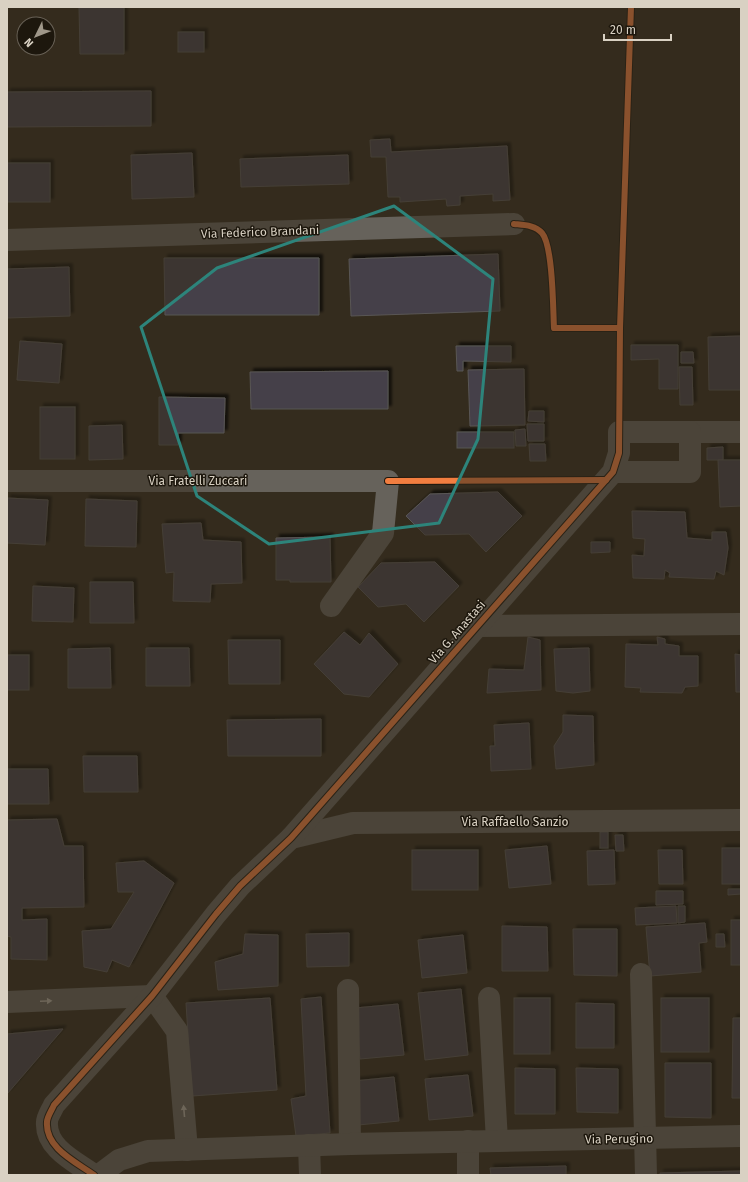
<svg xmlns="http://www.w3.org/2000/svg" width="748" height="1182" font-family="'Fira Sans',sans-serif">
<defs>
<filter id="shadow"><feDropShadow dx="3.5" dy="-3.5" stdDeviation="1" flood-color="#0009"/></filter>
</defs>
<rect width="100%" height="100%" fill="#342c1e"/>
<g fill="#454049" stroke="#595655" filter="url(#shadow)">
<polygon points="79,7 124,7 124,54 80,54"/>
<rect x="178" y="32" width="26" height="20"/>
<polygon points="151,91 151,126 7,127 7,92"/>
<polygon points="390,139 391,152 507,146 510,200 493,201 493,194 460,196 460,205 447,206 446,199 400,202 400,197 388,197 386,157 371,157 370,140"/>
<polygon points="192,153 194,197 132,199 131,155"/>
<polygon points="348,155 349,184 241,187 240,159"/>
<rect x="7" y="163" width="43" height="39"/>
<polygon points="498,254 500,311 351,316 349,259"/>
<polygon points="164,258 319,258 319,315 165,315"/>
<polygon points="69,267 70,316 7,318 7,269"/>
<polygon points="741,336 741,390 709,390 708,337"/>
<polygon points="20,341 62,344 59,383 17,380"/>
<polygon points="631,345 678,345 678,389 659,389 659,359 631,360"/>
<polygon points="456,346 511,346 511,362 463,361 463,371 457,371"/>
<polygon points="681,352 693,352 694,363 681,363"/>
<polygon points="679,367 692,367 693,405 680,405"/>
<polygon points="524,369 525,425 470,426 468,370"/>
<polygon points="388,371 388,409 251,409 250,372"/>
<polygon points="159,397 225,398 224,433 178,433 178,445 159,445"/>
<rect x="40" y="407" width="35" height="52"/>
<polygon points="529,411 544,411 544,422 528,421"/>
<polygon points="527,424 544,424 544,441 528,441"/>
<polygon points="122,425 123,459 89,460 89,426"/>
<polygon points="525,429 526,446 516,446 515,430"/>
<rect x="457" y="432" width="57" height="16"/>
<polygon points="529,444 545,444 546,461 530,461"/>
<polygon points="723,447 723,460 707,460 707,448"/>
<polygon points="718,460 741,460 741,506 720,507"/>
<polygon points="498,492 522,516 486,552 469,534 425,535 406,516 430,494"/>
<polygon points="7,498 48,500 45,545 7,543"/>
<polygon points="86,499 137,501 136,547 85,546"/>
<polygon points="632,511 685,512 687,538 712,540 712,532 726,532 728,548 724,575 716,571 714,579 669,577 670,573 665,570 664,579 633,578 632,555 644,556 645,539 633,538"/>
<polygon points="201,523 203,540 241,542 242,583 211,584 210,602 173,601 174,572 166,573 162,524"/>
<polygon points="330,537 331,582 290,582 290,580 276,580 276,538"/>
<polygon points="591,542 610,542 610,552 591,553"/>
<polygon points="435,562 459,586 424,622 406,604 378,607 358,587 381,563"/>
<polygon points="90,582 133,582 134,623 90,623"/>
<polygon points="33,586 74,588 73,622 32,621"/>
<polygon points="344,632 360,645 369,633 398,664 369,697 344,694 314,664"/>
<polygon points="528,637 540,640 541,690 487,693 489,669 524,670"/>
<polygon points="657,637 665,639 665,644 679,646 679,656 698,656 698,686 685,687 682,693 640,692 641,688 625,687 626,644 658,645"/>
<polygon points="228,640 280,640 280,684 229,684"/>
<polygon points="110,648 111,688 68,688 68,649"/>
<polygon points="146,648 189,648 190,686 146,686"/>
<polygon points="589,648 590,691 573,693 556,691 554,649"/>
<polygon points="735,654 741,655 741,692 736,692"/>
<rect x="7" y="655" width="22" height="35"/>
<polygon points="563,715 593,716 594,765 556,769 554,746 563,732"/>
<polygon points="321,719 321,756 228,756 227,720"/>
<polygon points="529,723 531,769 491,771 490,746 495,746 494,725"/>
<polygon points="83,756 137,756 138,792 84,792"/>
<polygon points="7,769 48,769 49,804 7,804"/>
<polygon points="57,819 64,846 83,846 84,907 22,908 22,920 47,919 47,960 11,959 11,937 7,936 7,820"/>
<rect x="600" y="832" width="8" height="16"/>
<polygon points="615,835 623,835 624,851 616,851"/>
<polygon points="547,846 551,884 509,888 505,850"/>
<rect x="722" y="848" width="19" height="36"/>
<rect x="412" y="850" width="66" height="40"/>
<polygon points="614,850 615,884 588,885 587,851"/>
<polygon points="658,850 682,850 683,884 659,884"/>
<polygon points="144,861 174,883 129,967 112,960 107,972 84,967 82,931 111,929 134,892 118,892 116,863"/>
<polygon points="728,889 741,889 741,894 728,895"/>
<polygon points="656,891 683,891 683,904 656,905"/>
<polygon points="676,906 677,923 636,925 635,908"/>
<polygon points="678,906 685,906 685,922 678,923"/>
<rect x="731" y="920" width="10" height="45"/>
<polygon points="705,923 707,942 699,943 701,972 650,976 646,927"/>
<polygon points="502,926 547,927 548,971 502,971"/>
<polygon points="573,929 617,929 617,976 574,975"/>
<polygon points="349,933 349,966 307,967 306,934"/>
<polygon points="245,934 278,935 278,986 218,990 215,962 243,954"/>
<polygon points="716,934 724,934 725,947 716,947"/>
<polygon points="463,935 467,973 422,978 418,940"/>
<polygon points="461,989 468,1055 425,1060 418,993"/>
<polygon points="321,997 330,1133 296,1136 291,1099 306,1096 301,999"/>
<polygon points="270,998 277,1090 192,1096 186,1003"/>
<rect x="514" y="998" width="36" height="56"/>
<rect x="661" y="998" width="48" height="54"/>
<polygon points="576,1003 614,1004 614,1048 576,1048"/>
<polygon points="398,1004 404,1055 360,1059 355,1008"/>
<polygon points="733,1018 741,1018 741,1098 732,1098"/>
<polygon points="63,1029 7,1094 7,1034"/>
<polygon points="665,1063 711,1063 711,1118 665,1117"/>
<polygon points="515,1068 555,1069 555,1114 515,1114"/>
<polygon points="576,1068 618,1069 618,1113 577,1112"/>
<polygon points="468,1075 473,1116 429,1120 425,1079"/>
<polygon points="394,1077 399,1121 358,1125 354,1081"/>
<polygon points="566,1166 566,1175 491,1175 490,1168"/>
<polygon points="741,1171 741,1175 660,1175 660,1173"/>
</g>
<g fill="none" stroke-linecap="round" stroke-linejoin="round">
<g stroke="#66625b" stroke-width="22">
<polyline points="7,240 514,224"/>
<polyline points="690,432 741,432"/>
<polyline points="7,481 388,481 383,533 331,606"/>
<polyline points="477,626 741,624"/>
<polyline points="291,838 353,823 741,820"/>
<polyline points="641,974 646,1175"/>
<polyline points="348,990 350,1144"/>
<polyline points="152,996 177,1031 187,1150"/>
<polyline points="489,998 497,1141"/>
<polyline points="7,1002 152,996"/>
<polyline points="468,1141 468,1175"/>
<polyline points="309,1145 310,1175"/>
<path d="M94,1175C76,1162 45,1148 47,1122C47,1117 52,1110 54,1105L152,996L216,914L240,886L291,838L613,472L619,453V432H690V472H613"/>
<polyline points="99,1175 119,1160 148,1151 350,1144 741,1136"/>
</g>
<g stroke="#1d170d" stroke-width="8">
<g id="cycleway">
<path d="M514,224C524,225 535,225 542,233C553,246 553,309 554,328H620"/>
<polyline points="388,481 606,480"/>
<path d="M94,1175C76,1162 45,1148 47,1122C47,1117 52,1110 54,1105L152,996L216,914L240,886L291,838L613,472L619,453L620,328L631,7"/>
</g>
</g>
<use href="#cycleway" stroke="#f27e40" stroke-width="6"/>
</g>
<defs><path id="oneway-solid" d="M-6-.8H1V-3.2L6.5 0L1 3.2V.8H-6Z"/></defs>
<g fill="#b1aa9f">
<use href="#oneway-solid" transform="translate(46 1001) rotate(-2)"/>
<use href="#oneway-solid" transform="translate(184 1111) rotate(-95)"/>
</g>
<path d="M0 0H748V1182H0ZM394,206L493,279L478,439L439,523L269,544L197,496L141,327L217,268Z" fill="#342c1e" fill-opacity=".55" fill-rule="evenodd"/>
<path fill="none" stroke="#2d847b" stroke-width="3" stroke-linejoin="round" d="M394,206L493,279L478,439L439,523L269,544L197,496L141,327L217,268Z"/>
<g text-anchor="middle" dominant-baseline="central" stroke-width="3" stroke-linejoin="round" paint-order="stroke">
<g font-size="12" fill="#d9d1c3" stroke="#1d170d">
<text transform="translate(260 232) rotate(-2)">Via Federico Brandani</text>
<text x="198" y="481">Via Fratelli Zuccari</text>
<text transform="translate(457 632) rotate(-49)">Via G. Anastasi</text>
<text x="515" y="822">Via Raffaello Sanzio</text>
<text transform="translate(619 1139) rotate(-1)">Via Perugino</text>
</g>
</g>
<rect width="748" height="1182" fill="none" stroke="#d9d1c3" stroke-width="16"/>
<g transform="translate(36 36) rotate(227)"><circle r="19" fill="#1d170d" stroke="#686156"/>
<path d="M0-3L7 15L0 10L-7 15Z" fill="#9f9789"/>
<text y="-6" font-size="11" font-weight="bold" text-anchor="middle" fill="#d9d1c3">N</text>
</g>
<path d="M604 34v6h67v-6" fill="none" stroke="#d9d1c3" stroke-width="2"/>
<text x="610" y="34" font-size="12" fill="#d9d1c3" stroke="#1d170d" stroke-width="3" paint-order="stroke">20 m</text>
</svg>
